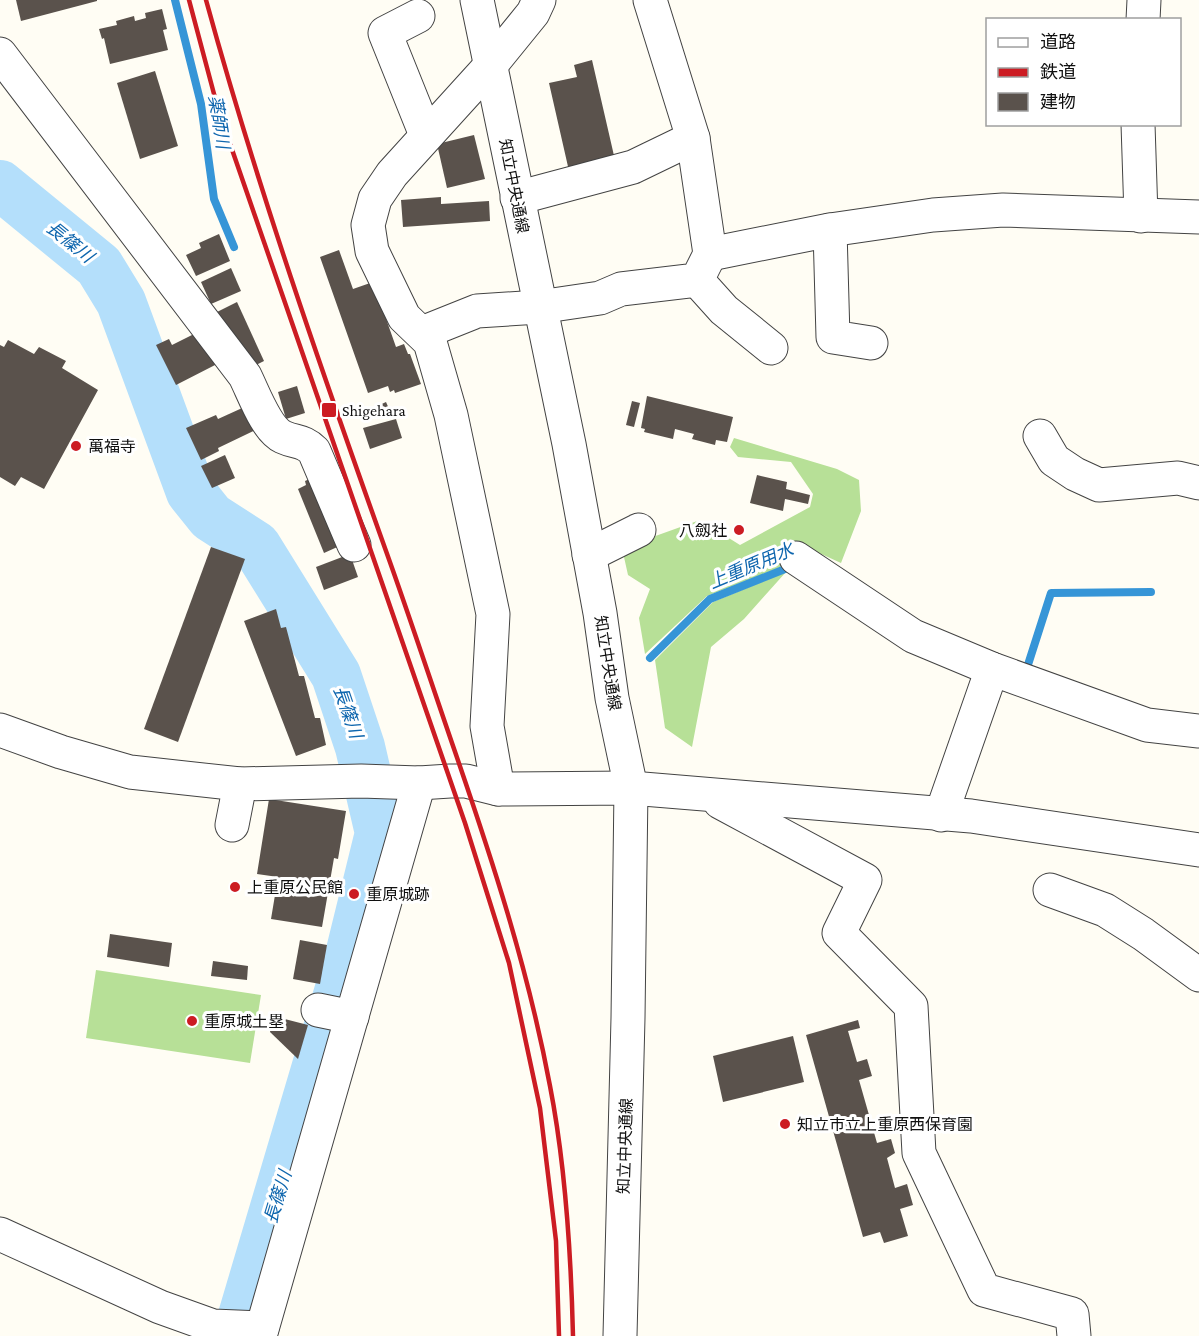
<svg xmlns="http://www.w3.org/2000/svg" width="1199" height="1336" font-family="'Crimson Pro','Noto Sans JP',serif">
<rect width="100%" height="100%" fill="#fffdf4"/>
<g fill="#b7e097">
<polygon points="734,438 837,469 859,480 861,511 841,563 797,543 786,565 707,596 645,654 639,618 650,589 628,575 622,548 700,520 740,545 810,507 813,494 791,462 738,457 730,447"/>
<polygon points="786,572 744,619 711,647 692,747 665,728 655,660 713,602"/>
<polygon points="96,970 261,995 250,1063 86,1038"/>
</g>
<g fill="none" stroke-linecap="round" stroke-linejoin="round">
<g stroke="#3695d7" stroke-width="8">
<polyline points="175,0 201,104 214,199 234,247"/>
<polyline points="650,658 710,599 795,565"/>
<polyline points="1025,674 1051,593 1151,592"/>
</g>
<polyline stroke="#b4dffb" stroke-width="50" points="0,185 99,266 121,302 191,492 211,517 256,546 336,675 360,747 380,833 350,955 237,1336"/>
</g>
<g fill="#5a524c">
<polygon points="16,0 97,0 97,1 21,21"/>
<polygon points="162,9 167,29 163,30 168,50 110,64 104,38 102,39 99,29 117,25 116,21 134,16 135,21 146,18 145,13"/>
<polygon points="592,60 615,160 569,171 549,83 577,77 574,65"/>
<polygon points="155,71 178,146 140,159 117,83"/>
<polygon points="474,135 485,179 447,188 437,144"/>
<polygon points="441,197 441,204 489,201 490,221 403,227 401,200"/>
<polygon points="219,234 230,261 196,276 186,255 201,248 199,243"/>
<polygon points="339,250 353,289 373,282 396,347 404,344 408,354 410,354 421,384 395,393 394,390 390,392 388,386 368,393 320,257"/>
<polygon points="231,268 241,291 211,304 201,282"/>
<polygon points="237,302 264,361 248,369 215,313"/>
<polygon points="198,332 217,364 176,385 156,345 169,339 172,345"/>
<polygon points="8,340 34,354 39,347 66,361 62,368 98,390 44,489 21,477 15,486 0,477 0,345 4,347"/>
<polygon points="297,386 305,413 286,419 278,392"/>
<polygon points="647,396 733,417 727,442 716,440 715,445 692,439 694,434 675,429 673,439 644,432 645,429 641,428"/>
<polygon points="632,401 640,403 634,427 626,425"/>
<polygon points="386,402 390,411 375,418 371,409"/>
<polygon points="251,404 262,427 218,448 219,451 201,460 186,428 216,415 218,419"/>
<polygon points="396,419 402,438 370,449 363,428"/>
<polygon points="225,455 235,478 212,488 201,466"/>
<polygon points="757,475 787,482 786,489 810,495 808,504 785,499 783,511 750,503"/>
<polygon points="316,476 344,544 324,553 298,489 306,485 305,481"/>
<polygon points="211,547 245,559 178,742 144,729"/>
<polygon points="350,554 358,577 324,590 316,567"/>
<polygon points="276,609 281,628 286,627 299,676 304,676 315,718 320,718 326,745 296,756 244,621"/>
<polygon points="269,799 346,811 338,859 334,858 322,927 271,919 278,877 257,874"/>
<polygon points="110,934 172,943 169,967 107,957"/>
<polygon points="300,940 327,945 320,984 293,979"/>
<polygon points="213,961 248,966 247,980 211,976"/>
<polygon points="273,1016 308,1025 298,1059 270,1032"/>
<polygon points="858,1020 860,1028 848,1031 857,1062 867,1059 872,1076 859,1080 877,1143 891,1139 895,1153 887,1158 895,1188 907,1184 913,1205 900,1209 908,1236 884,1243 880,1232 863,1237 806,1035"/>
<polygon points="793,1036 804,1082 723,1102 713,1056"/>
</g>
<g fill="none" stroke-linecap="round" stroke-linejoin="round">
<g stroke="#434343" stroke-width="35">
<g id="minor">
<polyline points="477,0 569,444 600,613 612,698 631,788 628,1018 620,1336"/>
<polyline points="418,16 385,33 426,135"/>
<polyline points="1143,20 1144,0"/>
<path d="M0,54L245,376C254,394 266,429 283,437C296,443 303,440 314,451L354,545"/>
<polyline points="1138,124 1141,216"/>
<polyline points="517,198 633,167 693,138"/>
<polyline points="830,230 833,337 871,343"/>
<polyline points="710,254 830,230 933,215 1003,210 1199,217"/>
<polyline points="697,280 724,310 771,348"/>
<polyline points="422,333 477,311 539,307 600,298 621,289 697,280 710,254 693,138 650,0"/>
<polyline points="1040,436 1054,460 1075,474 1099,485 1178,478 1199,483"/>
<polyline points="589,555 639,530"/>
<polyline points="796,558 913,636 992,669 1147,725 1199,731"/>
<polyline points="0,730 61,752 130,772 240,784 361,781 419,783 450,781 466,781 498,789 631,788 971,816 1199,850"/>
<polyline points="498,789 487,726 493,614 451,415 430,342 404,317 372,251 368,225 375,199 392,174 490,66 533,13 539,0"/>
<polyline points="720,802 865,880 839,933 911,1006 919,1153 984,1290 1072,1314 1074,1336"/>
<polyline points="941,815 992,669"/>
<polyline points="232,825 240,784"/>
<polyline points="1050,890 1105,910 1143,934 1199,975"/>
<polyline points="318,1010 352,1017"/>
<polyline points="0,1234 160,1307 213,1326 262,1328"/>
<polyline points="260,1336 419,783"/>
</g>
</g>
<use href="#minor" stroke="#fff" stroke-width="33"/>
<g stroke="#cc1c23" stroke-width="4.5">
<polyline points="189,0 218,109 465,823 509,963 540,1108 556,1241 559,1336"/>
<path d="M206,0C257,186 321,369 386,551C409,615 430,679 452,743C491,856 528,968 550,1086C566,1168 571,1253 573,1336"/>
</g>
</g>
<g fill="#cc1c23" stroke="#fff" stroke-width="2">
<rect x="321" y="402" width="16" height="16" rx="3"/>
<circle cx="76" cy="446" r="6"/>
<circle cx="739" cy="530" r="6"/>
<circle cx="235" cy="887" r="6"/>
<circle cx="354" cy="894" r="6"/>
<circle cx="192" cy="1021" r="6"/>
<circle cx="785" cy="1124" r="6"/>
</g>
<g text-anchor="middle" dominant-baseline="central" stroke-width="6" stroke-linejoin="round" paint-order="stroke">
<g font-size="16" fill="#101010" stroke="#fff">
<text transform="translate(514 186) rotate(79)">知立中央通線</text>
<text transform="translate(608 663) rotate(81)">知立中央通線</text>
<text transform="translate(625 1146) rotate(-88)">知立中央通線</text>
</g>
<g font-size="16" fill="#101010" stroke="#fff" text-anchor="start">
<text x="342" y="410">Shigehara</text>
<text x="88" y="446">萬福寺</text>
<text x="727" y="530" text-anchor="end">八劔社</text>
<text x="247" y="887">上重原公民館</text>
<text x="366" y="894">重原城跡</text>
<text x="204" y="1021">重原城土塁</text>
<text x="797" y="1124">知立市立上重原西保育園</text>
</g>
<g font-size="18" font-style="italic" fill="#0e66ae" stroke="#fff">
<text transform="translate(219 122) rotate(81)">薬師川</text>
<text transform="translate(70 242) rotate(39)">長篠川</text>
<text transform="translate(751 566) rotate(-23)">上重原用水</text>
<text transform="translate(348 712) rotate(71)">長篠川</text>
<text transform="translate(278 1197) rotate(-73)">長篠川</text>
</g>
</g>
<rect x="986" y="18" width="195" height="108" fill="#ffffff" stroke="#9f9f9f" stroke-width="1.5"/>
<rect x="998" y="38" width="30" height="9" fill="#ffffff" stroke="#9f9f9f" stroke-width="1.5"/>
<text x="1040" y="48" font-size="18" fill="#101010">道路</text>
<rect x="998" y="68" width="30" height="9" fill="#cc1c23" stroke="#9f9f9f" stroke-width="1.5"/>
<text x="1040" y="78" font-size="18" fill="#101010">鉄道</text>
<rect x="998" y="93" width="30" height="18" fill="#5a524c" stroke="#9f9f9f" stroke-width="1.5"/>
<text x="1040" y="108" font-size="18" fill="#101010">建物</text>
</svg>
